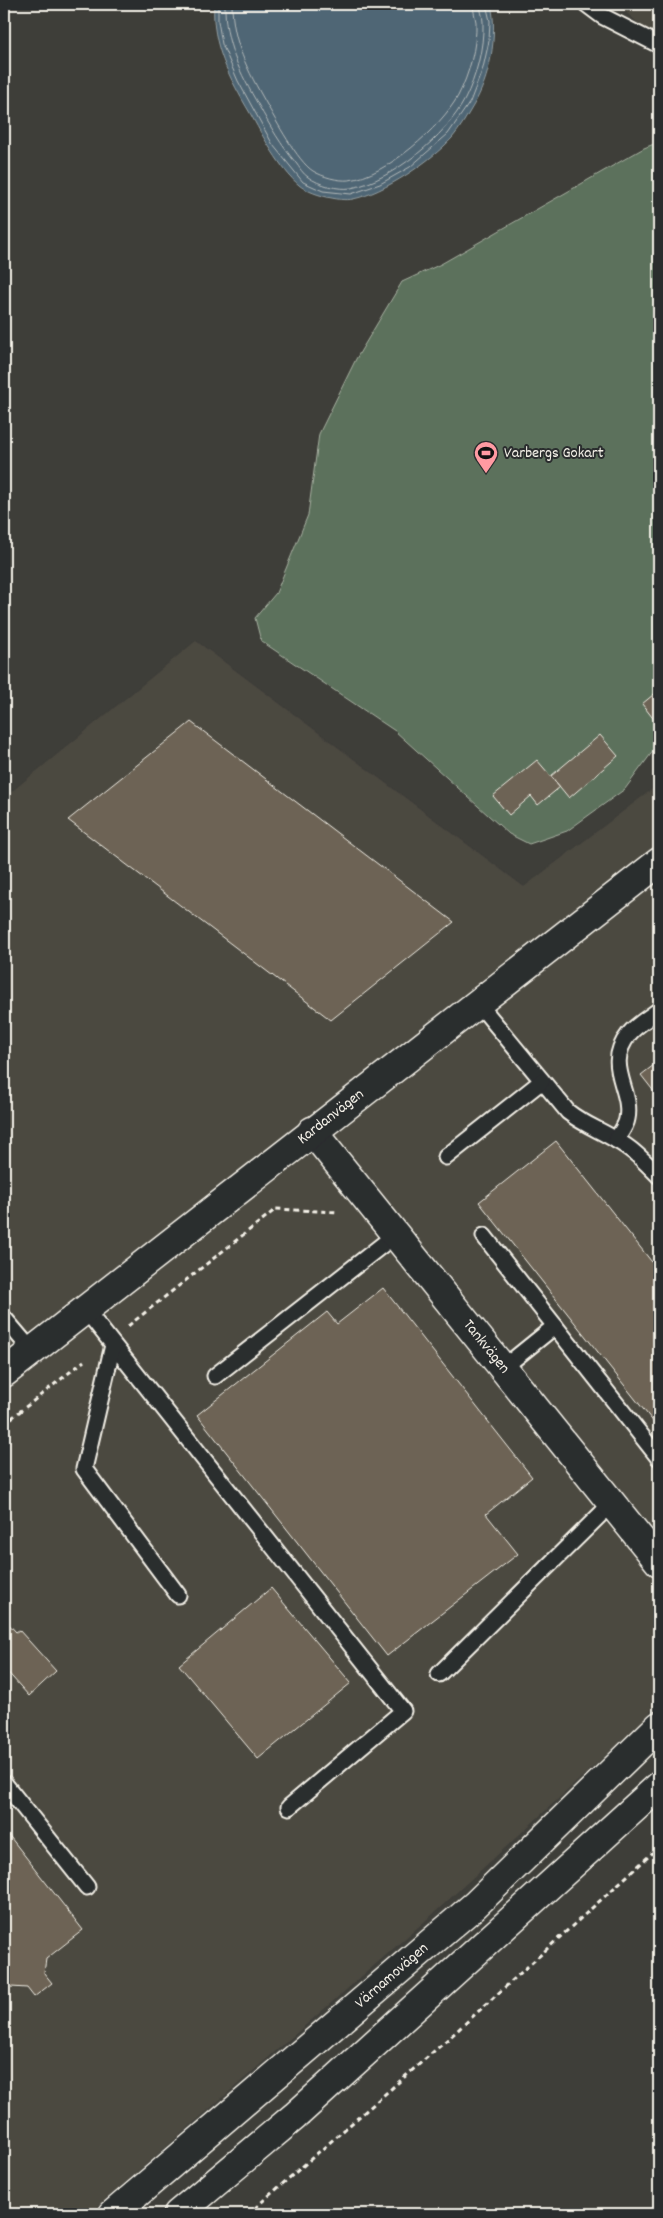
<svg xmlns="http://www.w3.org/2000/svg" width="663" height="2218" font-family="Dekko,sans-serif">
<rect width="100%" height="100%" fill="#3e3e39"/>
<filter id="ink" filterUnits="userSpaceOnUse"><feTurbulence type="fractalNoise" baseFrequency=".02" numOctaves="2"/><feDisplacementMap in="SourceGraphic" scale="10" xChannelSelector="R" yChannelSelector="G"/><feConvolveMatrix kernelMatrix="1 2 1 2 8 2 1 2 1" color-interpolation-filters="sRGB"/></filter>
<g filter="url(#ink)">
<g fill="#4c4941">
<polygon points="617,4 659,4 659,42"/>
<polygon points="196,641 524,887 659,784 659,1700 643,1721 433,1914 89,2214 4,2214 4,798"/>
</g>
<polygon fill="#5c715c" stroke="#a8b1a2" points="659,142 659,743 625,789 567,831 529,844 509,834 395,731 261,641 255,618 276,593 308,515 319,434 356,359 402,282 441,264 644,148"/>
<path fill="#506674" stroke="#929ea2" d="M214,4H491C498,36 490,78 473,106C467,116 460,129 452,138C431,161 384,193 353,199C340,202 309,194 299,185C281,170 262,135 250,113C230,79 211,44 214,4Z"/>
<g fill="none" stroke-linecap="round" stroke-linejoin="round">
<g stroke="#b2b9ba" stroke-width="1">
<polyline points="218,4 218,21 222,44 238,81 273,145 303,182 323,191 351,194 380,184 410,167 448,134 470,102 483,68 489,41 490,21 486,4"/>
<path d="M225,4C224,42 240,73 259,106C270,126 281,145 296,163C299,167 303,174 308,177C319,185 338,190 351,188C393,180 446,136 465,99C476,77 484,48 483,22C483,16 480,10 480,4"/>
<path d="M232,4C232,41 248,71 266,103C275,119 298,162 313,171C323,177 338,181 349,180C386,176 441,127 458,96C469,75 477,46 476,22C475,16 473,10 473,4"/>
</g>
</g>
<g fill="#6d6454" stroke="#f4f1e8">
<polygon points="659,690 659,726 642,704"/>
<polygon points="191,722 454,922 331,1020 68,820"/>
<polygon points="600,735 618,756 569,798 551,776"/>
<polygon points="537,760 560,787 538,805 531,796 509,815 493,796"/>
<polygon points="659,1061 659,1098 641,1075"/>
<polygon points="556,1141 659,1271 659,1429 479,1202"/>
<polygon points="383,1288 532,1477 486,1514 518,1554 387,1656 197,1415 327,1312 337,1324"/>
<polygon points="271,1588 351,1683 258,1759 179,1665"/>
<polygon points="4,1619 16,1632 19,1630 56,1671 29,1696 4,1668"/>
<polygon points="7,1833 83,1930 46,1959 44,1973 52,1983 34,1997 27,1988 11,1987 4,1992 4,1835"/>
</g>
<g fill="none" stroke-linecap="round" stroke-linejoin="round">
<g stroke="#f4f1e8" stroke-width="19">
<g id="service">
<polyline points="586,4 602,16 659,45"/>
<path d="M478,1003L568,1112C583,1124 600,1130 616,1140C633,1149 646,1163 659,1176"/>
<path d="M616,1140C620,1133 626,1126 627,1119C633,1089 603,1066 629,1034C636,1025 650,1017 659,1010"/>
<polyline points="446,1157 542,1081"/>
<polyline points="484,1236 659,1458"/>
<polyline points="85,1309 403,1711 289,1807"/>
<polyline points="4,1318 32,1351"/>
<polyline points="113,1345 84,1469 178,1595"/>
<polyline points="503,1368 555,1326"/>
<polyline points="215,1376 395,1235"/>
<polyline points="439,1674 612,1503"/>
<polyline points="4,1783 87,1887"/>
</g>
</g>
<g stroke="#f4f1e8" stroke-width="31">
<g id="minor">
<polyline points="312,1131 659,1562"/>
<polyline points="4,1373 659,862"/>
</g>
</g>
<g stroke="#f4f1e8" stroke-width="31">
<g id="secondary">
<polyline points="113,2214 475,1905 659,1726"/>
<polyline points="178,2214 295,2116 659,1786"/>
</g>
</g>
<g stroke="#f4f1e8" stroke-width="3" stroke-dasharray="5 4" stroke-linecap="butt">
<polyline points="128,1326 276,1209 338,1212"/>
<polyline points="4,1424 84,1361"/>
<polyline points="248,2214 448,2039 659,1847"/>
</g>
<use href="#service" stroke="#2a2d2e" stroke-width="15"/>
<use href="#minor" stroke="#2a2d2e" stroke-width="28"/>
<use href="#secondary" stroke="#2a2d2e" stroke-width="28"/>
</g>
</g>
<defs>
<g id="stadium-pin" transform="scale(1.25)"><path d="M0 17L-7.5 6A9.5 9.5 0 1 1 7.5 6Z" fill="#ff9aa2" stroke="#2a2d2e"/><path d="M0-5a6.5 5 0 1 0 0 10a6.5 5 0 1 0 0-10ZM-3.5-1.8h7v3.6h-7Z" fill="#111"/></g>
</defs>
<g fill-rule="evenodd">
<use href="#stadium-pin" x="486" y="453"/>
</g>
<g text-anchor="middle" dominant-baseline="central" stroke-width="4" stroke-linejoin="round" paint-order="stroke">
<g font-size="16" fill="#f4f1e8" stroke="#2a2d2e" text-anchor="start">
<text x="504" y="453">Varbergs Gokart</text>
</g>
<g font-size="16" fill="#f4f1e8" stroke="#2a2d2e">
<text transform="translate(331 1117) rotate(-38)">Kardanvägen</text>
<text transform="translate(486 1347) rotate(51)">Tankvägen</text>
<text transform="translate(392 1976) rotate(-41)">Värnamovägen</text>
</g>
</g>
<rect width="663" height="2218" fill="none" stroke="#2a2d2e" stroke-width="20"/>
<rect x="10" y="10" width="643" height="2198" fill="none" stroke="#f4f1e8" stroke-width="2" filter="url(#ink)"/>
</svg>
